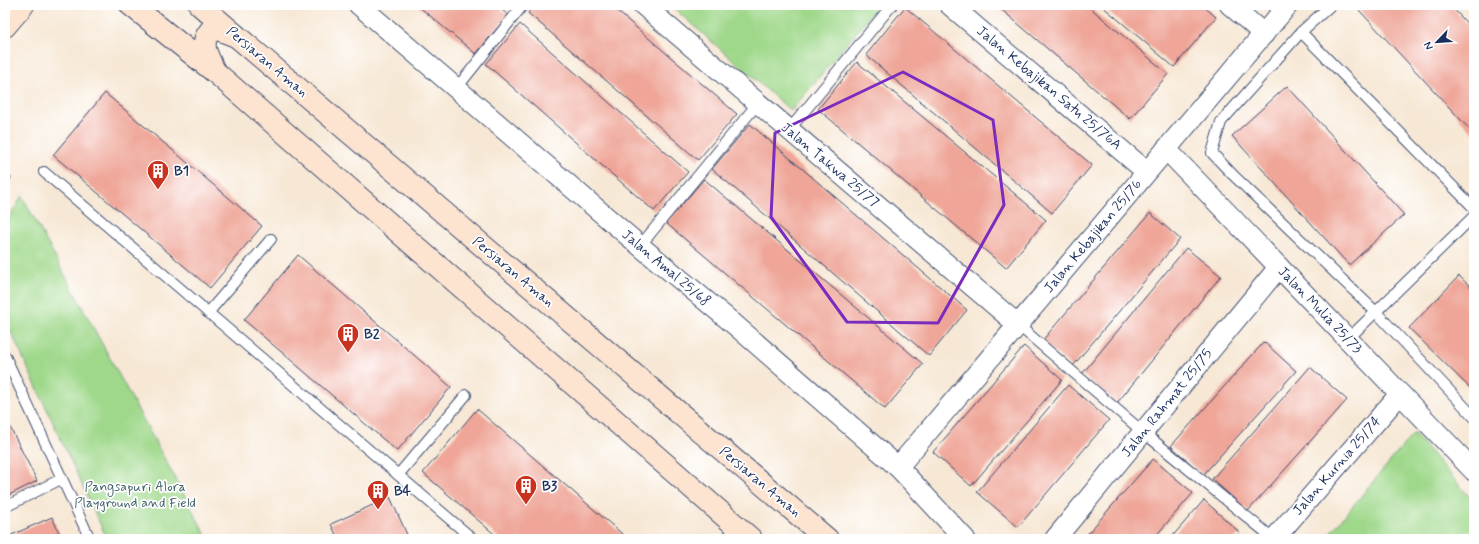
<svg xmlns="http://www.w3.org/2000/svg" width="1479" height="544" font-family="Mynerve,sans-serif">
<rect width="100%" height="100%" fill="#fff"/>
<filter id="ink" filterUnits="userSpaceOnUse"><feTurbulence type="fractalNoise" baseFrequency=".025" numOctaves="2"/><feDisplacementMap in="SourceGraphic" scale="8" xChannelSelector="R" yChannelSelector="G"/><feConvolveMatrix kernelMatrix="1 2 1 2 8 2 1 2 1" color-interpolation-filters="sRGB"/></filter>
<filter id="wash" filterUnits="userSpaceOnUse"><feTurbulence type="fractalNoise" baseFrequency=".012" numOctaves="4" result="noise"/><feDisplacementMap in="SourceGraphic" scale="16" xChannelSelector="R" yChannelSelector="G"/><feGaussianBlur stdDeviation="0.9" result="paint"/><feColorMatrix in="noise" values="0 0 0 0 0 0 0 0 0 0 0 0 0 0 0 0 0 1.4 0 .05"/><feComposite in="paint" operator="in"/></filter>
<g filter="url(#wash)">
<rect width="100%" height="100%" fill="#f7e8d5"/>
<g fill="#9fd88a" stroke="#5d8474">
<polygon points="670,5 879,5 791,111"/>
<polygon points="22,196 208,539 107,539 5,319 5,225"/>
<polygon points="1414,433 1474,502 1474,539 1325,539"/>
</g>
<g id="blocks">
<g fill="#efa597">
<polygon points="417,5 496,5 508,15 476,54"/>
<polygon points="535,5 610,5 737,114 698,160 528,13"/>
<polygon points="996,5 1087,5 1168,74 1130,119"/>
<polygon points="1101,5 1202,5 1216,17 1174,67"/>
<polygon points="1363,5 1450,5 1474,31 1474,134 1358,9"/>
<polygon points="905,7 1092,165 1052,213 866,55"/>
<polygon points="520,24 688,172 654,211 486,64"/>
<polygon points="857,62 1046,220 1006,268 818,109"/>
<polygon points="1287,86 1404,215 1349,265 1232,136"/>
<polygon points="105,93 262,226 210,288 53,155"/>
<polygon points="750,124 967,310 929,356 712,169"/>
<polygon points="5,170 11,178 5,188"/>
<polygon points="704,179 923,364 885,409 666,223"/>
<polygon points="1150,213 1180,239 1072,367 1042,341"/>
<polygon points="1186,248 1221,276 1117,403 1082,374"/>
<polygon points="298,255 451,387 397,451 244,320"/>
<polygon points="1459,276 1474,290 1474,392 1409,328"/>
<polygon points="1264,342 1296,371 1203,475 1171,446"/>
<polygon points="1024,346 1062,380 971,486 933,452"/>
<polygon points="1310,367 1347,400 1248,511 1212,479"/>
<polygon points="1068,385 1109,420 1018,527 977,492"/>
<polygon points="477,409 628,539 500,539 423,473"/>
<polygon points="5,417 37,481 5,497"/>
<polygon points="1153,459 1193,493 1153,539 1083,539"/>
<polygon points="390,497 409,539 338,539 331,524"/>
<polygon points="1204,500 1240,533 1235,539 1170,539"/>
<polygon points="52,517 62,539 5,539 5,538"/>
</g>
</g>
</g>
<g filter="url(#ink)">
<use href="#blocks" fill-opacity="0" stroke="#3c4b70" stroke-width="1"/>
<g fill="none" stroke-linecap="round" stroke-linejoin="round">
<g stroke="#3c4b70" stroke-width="12">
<g id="lane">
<polyline points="1331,5 1301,32 1221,122 1212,153 1233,175 1376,312 1474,417"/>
<polyline points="1301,32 1474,208"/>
<polyline points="456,89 523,5"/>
<polyline points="789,130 892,5"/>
<polyline points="44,172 473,539"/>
<polyline points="640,246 758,103"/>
<polyline points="208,313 271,239"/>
<polyline points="1018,325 1143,432 1274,539"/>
<polyline points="1348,339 1474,216"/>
<polyline points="5,356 90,539"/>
<polyline points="398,475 466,395"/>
<polyline points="5,507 61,479"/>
</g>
</g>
<g stroke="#3c4b70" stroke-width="22">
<g id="street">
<polyline points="359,5 640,246 735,325 898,467 965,539"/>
<polyline points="643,5 1018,325"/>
<polyline points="950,5 1147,172"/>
<polyline points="1230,5 1264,34"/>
<polyline points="1166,149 1474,471"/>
<polyline points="898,467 1288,5"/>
<polyline points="1055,539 1279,267"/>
<polyline points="1274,539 1400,394"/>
</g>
</g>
<g stroke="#3c4b70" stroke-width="24">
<g id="secondary">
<polyline points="131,5 215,72 751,539"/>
<polyline points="200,5 827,539"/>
<polyline points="5,26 23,5"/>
<path d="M214,71C208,56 198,44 211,30L218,29L236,36"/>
</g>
</g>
<use href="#lane" stroke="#fff" stroke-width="10"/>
<use href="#street" stroke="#fff" stroke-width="20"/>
<use href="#secondary" stroke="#fde4d1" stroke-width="22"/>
</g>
</g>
<path fill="none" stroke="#7b2cbf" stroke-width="3" stroke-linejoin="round" d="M903,72L993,120L1004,205L938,323L847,322L771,217L775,133Z"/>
<defs>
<g id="building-pin" transform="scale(1.15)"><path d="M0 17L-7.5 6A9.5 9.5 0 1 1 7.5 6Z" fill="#c8321e" stroke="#fff"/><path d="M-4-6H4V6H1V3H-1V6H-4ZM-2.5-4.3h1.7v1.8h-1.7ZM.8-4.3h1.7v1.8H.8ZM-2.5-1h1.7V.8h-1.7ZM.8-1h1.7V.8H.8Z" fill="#fff"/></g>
</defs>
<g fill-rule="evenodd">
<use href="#building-pin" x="158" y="171"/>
<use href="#building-pin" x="348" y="334"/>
<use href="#building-pin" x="526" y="486"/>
<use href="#building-pin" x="378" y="491"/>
</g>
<g text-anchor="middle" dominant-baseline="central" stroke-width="3.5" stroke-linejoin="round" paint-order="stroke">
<g font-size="14" fill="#1b2f5e" stroke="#fff">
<text transform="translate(267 62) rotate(40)">Persiaran Aman</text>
<text transform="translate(1049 88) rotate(40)">Jalan Kebajikan Satu 25/76A</text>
<text transform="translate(830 165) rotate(40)">Jalan Takwa 25/77</text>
<text transform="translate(1093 236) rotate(-50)">Jalan Kebajikan 25/76</text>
<text transform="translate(666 268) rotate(40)">Jalan Amal 25/68</text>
<text transform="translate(513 272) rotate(40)">Persiaran Aman</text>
<text transform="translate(1320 310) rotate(46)">Jalan Mulia 25/73</text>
<text transform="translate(1167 403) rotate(-51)">Jalan Rahmat 25/75</text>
<text transform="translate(1337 466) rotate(-49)">Jalan Kurnia 25/74</text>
<text transform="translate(760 482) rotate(40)">Persiaran Aman</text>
</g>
<g font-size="14" font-weight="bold" fill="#1b2f5e" stroke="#fff" text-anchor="start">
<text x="174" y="171">B1</text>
<text x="364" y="334">B2</text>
<text x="542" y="486">B3</text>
<text x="394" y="491">B4</text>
</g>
<g font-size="14" fill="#43626b" stroke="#fff">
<text x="135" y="487">Pangsapuri Alora<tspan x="135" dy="16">Playground and Field</tspan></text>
</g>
</g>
<rect width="1479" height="544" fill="none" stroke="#fff" stroke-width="20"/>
<g transform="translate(1437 42) rotate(245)" stroke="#ffffff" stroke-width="3" paint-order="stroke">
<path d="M0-3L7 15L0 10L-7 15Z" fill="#1b2f5e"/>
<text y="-6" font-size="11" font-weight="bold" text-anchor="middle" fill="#1b2f5e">N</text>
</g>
</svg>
